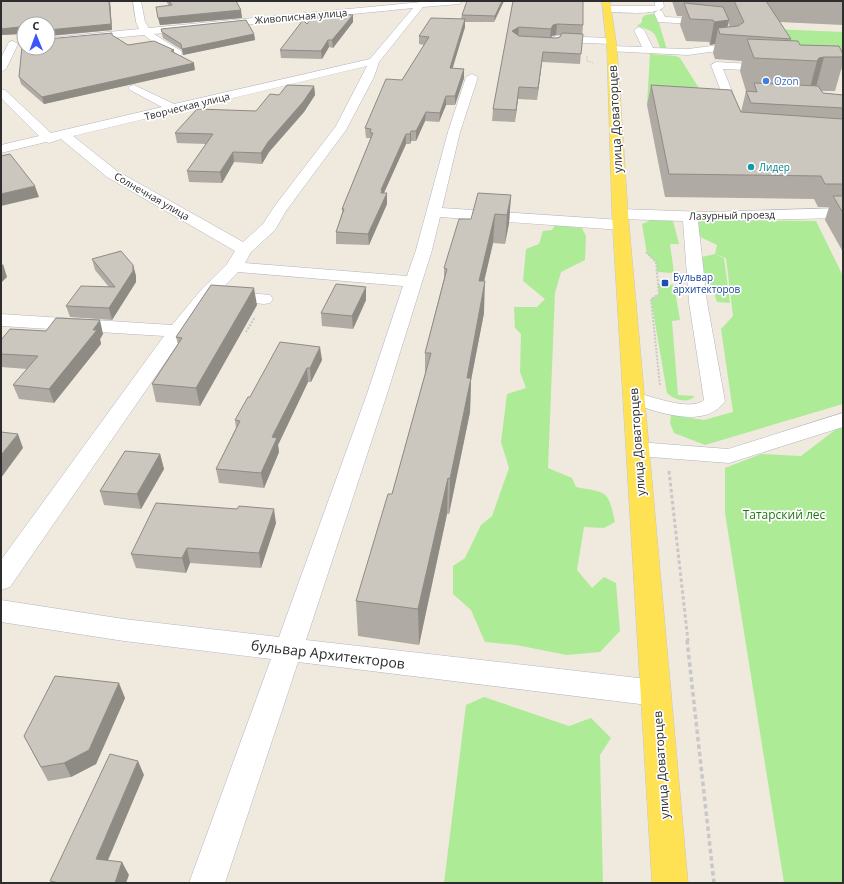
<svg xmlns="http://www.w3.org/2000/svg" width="844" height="884" font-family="'Open Sans',sans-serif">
<rect width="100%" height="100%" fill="#f0e9de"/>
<g fill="#aeeb96">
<path d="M653,14L657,16L667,50H661C654,32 657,32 637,26L642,22V18L645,15Z"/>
<polygon points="773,29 843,32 843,70 798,67"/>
<polygon points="650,54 676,56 680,58 709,104 679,106 647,104"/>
<polygon points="651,220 673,221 679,244 670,244 674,273 657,272 656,262 647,254 642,224"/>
<polygon points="695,220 816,221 843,276 843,404 705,445 674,433 670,423 671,415 704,420 733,412 721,329 733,316 726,258 715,254 717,245 696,235"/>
<path d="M555,225L582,228L586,236L585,260L561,272L555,293L548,468L572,478L576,487C608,493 608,490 615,522L604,528L584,527L577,570L592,588L604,577L616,583L620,631L600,652L567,655L516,645L485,642L471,610L453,594V566L465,558L481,525L492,516L509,468L501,442L507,394L526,388L520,372L521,334L515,328L514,307H537L545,299L523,281L526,249L539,244L543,231L552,230Z"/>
<polygon points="715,254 724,258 730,303 717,302 713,290 704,280 702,257"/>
<path d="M658,284L674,285L680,320L672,321L678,395L695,396C687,404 675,400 667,393L651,299L659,294Z"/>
<polygon points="843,426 843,883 784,883 725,513 725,468 761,454 801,456 839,427"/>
<polygon points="484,697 569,726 591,718 611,738 600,755 603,883 444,883 466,705"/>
</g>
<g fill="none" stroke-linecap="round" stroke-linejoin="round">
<g stroke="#b2b4c2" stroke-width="1">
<g id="minor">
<path d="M133,1H141L145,22L149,28L432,1H463L459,4L423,7L379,62L374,77L346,130L286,211L275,230L251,252L245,263L407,276L416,250L448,132L466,77L472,74L478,77L460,132L442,208L621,220L626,222L629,225L626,228L621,230L440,217L432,250L387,394L306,640L656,680L666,684L671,693L666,702L656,706L298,662L225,883H189L271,659L124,641L1,622V600L124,619L279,637L367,394L403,286L238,272L213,298L184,335L10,587L1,590V560L164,336L1,326V314L172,325L201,290L227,264L235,251L107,177L61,139L49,143L46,142L1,153V145L39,136L1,98V89L5,90L51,133L162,107L130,90L128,88L130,86L134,85L174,104L370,59L413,8L154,34L181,51L182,53L181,55L177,56L157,45L144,35L48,44V38L139,29L136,22ZM367,66L336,126L274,207L263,224L243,242L117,171L73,136Z"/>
<path d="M655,1H663L664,7C656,16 620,12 607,12L602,9L607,6H655Z"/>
<polygon points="659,10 662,11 665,17 712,19 727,23 737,46 732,49 688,55 608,51 607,49 608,47 612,46 642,47 634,30 639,27 644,30 653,48 688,49 726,44 720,27 712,25 658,22 654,13"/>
<polygon points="556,36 611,38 616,41 611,44 560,42 559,45 551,45 550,43 551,39"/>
<polygon points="13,41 18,44 6,69 1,72 1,58 9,42"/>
<polygon points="716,62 770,65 775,68 770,71 723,69 743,118 741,121 733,121 731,118 711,65"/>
<path d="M843,208V218L698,221L707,302L725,401C705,431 655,411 627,402L624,398L627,394L634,392C651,396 690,412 704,400L689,302L683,221L620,219L615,217L612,214L615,211L620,209L707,212Z"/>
<polygon points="226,291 270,295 273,299 270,303 264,304 220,300 217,296 220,292"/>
<polygon points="843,413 843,427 729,463 638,456 630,454 627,449 630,444 638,442 728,449"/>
</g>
</g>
<g stroke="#c8c8c8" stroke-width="1">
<polygon id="major" points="602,1 610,1 617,49 628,214 688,883 652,883 612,214 607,49"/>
</g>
<polyline stroke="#c8c8c8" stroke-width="1" stroke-dasharray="1.5 1" stroke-linecap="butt" points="587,56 587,61 594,63"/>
<g stroke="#c8c8c8" stroke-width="2" stroke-dasharray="2 1.5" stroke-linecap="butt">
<polyline points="646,252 656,262 659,294 651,299 660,386"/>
<polyline points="246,332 255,317"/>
</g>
<polyline stroke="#c8c8c8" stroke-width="3" stroke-dasharray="3.5 2.5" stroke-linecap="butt" points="669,471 688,641"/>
<polyline stroke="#c8c8c8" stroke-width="3.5" stroke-dasharray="4.5 3" stroke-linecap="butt" points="687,640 714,883"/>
<use href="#minor" fill="#fff" fill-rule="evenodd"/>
<use href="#major" fill="#ffe154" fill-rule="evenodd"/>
</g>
<g fill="#afaaa3" fill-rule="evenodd">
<polygon points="1,1 110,1 112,30 48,36 48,24 24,48 112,36 128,45 174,50 174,52 195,70 44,104 21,84 19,77 22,46 20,34 1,35"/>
<polygon points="166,1 236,1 242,18 160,25 156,7 169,6"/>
<polygon points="504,1 494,22 465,22 465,27 452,68 464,69 464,78 455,105 446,105 439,122 425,121 416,141 411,141 410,144 406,144 384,193 387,204 369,245 336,244 336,232 342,213 342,209 370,140 370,138 366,138 365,128 402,80 424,45 419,44 419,36 461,19 462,15"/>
<path d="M513,1L583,25L580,64L542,62L537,100L518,99L515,122L492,121L493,109ZM556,35H561L560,37L556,38H551L552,36Z"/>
<path d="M672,1H843V25L779,22L791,39L790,41L800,45L843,54V63L835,91H821L823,93L843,95V252L825,220L829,207H818L814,199L665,197L647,105L651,85L741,112L746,91L740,71L742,61L715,59L713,53L715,44L710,45L709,42L686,41L680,25L682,16H677ZM728,22L730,27H727Z"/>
<polygon points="353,15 353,22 333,48 329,47 322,59 281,58 280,50 307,24"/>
<polygon points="161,29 254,34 255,40 183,55 182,50 163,38"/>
<polygon points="314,86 315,95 304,112 269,152 262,164 234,162 222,183 189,182 187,171 206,144 177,143 175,133 256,111 279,95"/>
<polygon points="511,195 509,223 505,244 493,243 484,281 484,313 471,380 470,412 449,514 447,514 419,645 358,636 356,601 392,494 425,374 425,353 444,278 444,268 471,219"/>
<polygon points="92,259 133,265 136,276 136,282 112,320 70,317 66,306 109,287 95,270"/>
<polygon points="366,300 353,329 322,326 321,313"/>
<polygon points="257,305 200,406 156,402 152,384 178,344 176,337"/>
<polygon points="46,331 103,334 100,339 101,344 54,403 19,399 13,385 27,369 1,367 1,340"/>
<polygon points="322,360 311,382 308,382 278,445 279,452 264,488 219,483 216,469 236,428 235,420 250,397"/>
<polygon points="160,454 164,469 141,509 104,505 100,491"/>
<polygon points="276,523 261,568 190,563 186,573 136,568 131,554"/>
<polygon points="125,698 96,764 71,777 48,781 24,736"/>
</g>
<g fill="#8e8b85">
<polygon points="109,1 110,1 112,30 48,36 48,30"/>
<polygon points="502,1 504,1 494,22 495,16"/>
<polygon points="241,10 242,18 160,25 158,18"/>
<polygon points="353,15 353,22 333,48 332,40"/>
<polygon points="465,19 465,27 450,77 450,68"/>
<polygon points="729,20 726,34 718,28 715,44 710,45 714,22"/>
<polygon points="557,24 556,35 552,36 550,39 551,29 553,25"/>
<polygon points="19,27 20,34 1,35 1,29"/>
<polygon points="519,27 518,38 512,31"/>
<polygon points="254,34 255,40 183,55 182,49"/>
<polygon points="328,40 329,47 322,59 321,51"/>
<polygon points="543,52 542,62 537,100 538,88"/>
<polygon points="824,57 815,91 808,95 817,61 819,58"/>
<polygon points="194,63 195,70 44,104 42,97"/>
<polygon points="464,69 464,78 455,105 455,96"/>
<polygon points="314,86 315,95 304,112 269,152 262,164 261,153 268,142"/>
<polygon points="519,87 518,99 515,122 516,110"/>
<polygon points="446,96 446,105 439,122 440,113"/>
<polygon points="426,112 425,121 416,141 416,131"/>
<polygon points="411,131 411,141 410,144 410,134"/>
<polygon points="406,134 406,144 382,197 382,200 381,190"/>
<polygon points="233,152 234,162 222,183 220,172"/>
<polygon points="35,186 39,197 1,206 1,194"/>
<polygon points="387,193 387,204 369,245 368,234"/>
<polygon points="511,195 509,223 505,244 507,215"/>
<polygon points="495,214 493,243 477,312 479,281"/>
<polygon points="3,264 7,277 1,283 1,266"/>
<polygon points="133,265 136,276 136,282 112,320 109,308"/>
<polygon points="485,281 484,313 471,380 470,412 449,514 450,479 467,378"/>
<polygon points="366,287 366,300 353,329 352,316"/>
<polygon points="254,288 257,305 200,406 196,388"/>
<polygon points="100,320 103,334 100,339 101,344 54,403 49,389 93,330"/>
<polygon points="320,347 322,360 311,382 310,368"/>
<polygon points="307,368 308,382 278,445 279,452 264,488 261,473 272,437"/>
<polygon points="18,434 23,448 1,478 1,455"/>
<polygon points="160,454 164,469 141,509 137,494"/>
<polygon points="448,478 447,514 419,645 418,609"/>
<polygon points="274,509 276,523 261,568 259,553"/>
<polygon points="187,548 190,563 186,573 182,558"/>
<polygon points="119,683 125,698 96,764 71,777 64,763"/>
<polygon points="138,761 144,775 103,872 96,859"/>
<polygon points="122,862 129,875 126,883 115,883"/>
</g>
<g fill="#cbc6be" stroke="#8e8b85">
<polygon points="1,1 109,1 111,24 48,30 48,24 24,24 24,48 48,48 48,39 112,33 112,35 128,45 154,41 174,50 171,51 194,63 42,97 19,77 22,46 19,27 1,29"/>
<polygon points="169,1 236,1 241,10 158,18 156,7 172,5"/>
<polygon points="467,1 502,1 495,16 462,15"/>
<polygon points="513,1 583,1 583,25 557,24 553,25 551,29 519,27 512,31 519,36 556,38 560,37 562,33 583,34 581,54 543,52 538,88 519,87 516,110 493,109"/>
<polygon points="734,1 766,1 791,39 720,34 718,28 738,26 744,22"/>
<polygon points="684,3 723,7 729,20 714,22 713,20 690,19"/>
<polygon points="316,13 353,15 332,40 328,40 321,51 280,50 303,20 307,24"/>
<polygon points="431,18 465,19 450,68 464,69 455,96 446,96 440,113 426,112 416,131 411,131 410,134 406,134 381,190 382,190 381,193 387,193 368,234 336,232 344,209 342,209 373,133 370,133 371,129 365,128 386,79 402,80 429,37 419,36"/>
<polygon points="246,20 254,34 182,49 181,44 162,32 161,29"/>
<polygon points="747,39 798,41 800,45 839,46 843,54 843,57 824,57 819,58 817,61 754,58"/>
<polygon points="754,83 818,86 823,93 843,95 843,108 751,103 746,91 757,92"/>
<polygon points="287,85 314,86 303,102 268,142 261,153 233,152 220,172 187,171 213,134 175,133 197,109 256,111 270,94 279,95"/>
<polygon points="651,85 731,90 741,112 843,119 843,184 825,184 821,176 669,174"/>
<polygon points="10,154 35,186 1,194 1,156"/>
<polygon points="478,193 511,195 507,215 495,214 479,281 485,281 467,378 471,378 450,479 448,478 418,609 356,601 388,494 392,494 431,353 425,353 447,269 444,268 459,219 471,219"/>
<polygon points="833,196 843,196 843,213"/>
<polygon points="121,251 133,265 133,271 109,308 66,306 81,286 115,287 92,259"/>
<polygon points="336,284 366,287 352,316 321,313"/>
<polygon points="211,285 254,288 196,388 152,384 182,338 176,337"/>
<polygon points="56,318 100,320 93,330 97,330 49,389 13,385 38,356 1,354 1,340 10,329 46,331"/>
<polygon points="280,342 320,347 310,368 307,368 272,437 277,438 261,473 216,469 240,421 235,420 248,397 250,397"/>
<polygon points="1,432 18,434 1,455"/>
<polygon points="125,451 160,454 137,494 100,491"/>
<polygon points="156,503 237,509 239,506 274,509 259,553 187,548 182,558 131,554"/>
<polygon points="55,676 119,683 89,750 64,763 41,767 24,736"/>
<polygon points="110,754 138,761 96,859 122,862 115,883 59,883 50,881"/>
</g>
<circle fill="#3f7fe0" stroke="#fff" stroke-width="1.5" cx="766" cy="81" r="4"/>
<circle fill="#0f9aa8" stroke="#fff" stroke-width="1.5" cx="751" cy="167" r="4"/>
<rect fill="#1a4fb4" stroke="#fff" stroke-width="1.5" x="661" y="279" width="8" height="8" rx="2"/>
<g text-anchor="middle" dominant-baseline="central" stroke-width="3.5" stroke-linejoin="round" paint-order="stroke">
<g font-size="10" fill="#2d2d2d" stroke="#fff">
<text transform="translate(301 16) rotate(-5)">Живописная улица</text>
<text transform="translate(187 106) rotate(-14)">Творческая улица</text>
<text transform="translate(152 196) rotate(30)">Солнечная улица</text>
<text transform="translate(732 215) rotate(-1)">Лазурный проезд</text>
</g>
<g font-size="10" fill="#366cbe" stroke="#fff" text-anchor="start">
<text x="774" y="81">Ozon</text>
</g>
<g font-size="10" fill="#0d838f" stroke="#fff" text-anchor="start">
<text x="759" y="167">Лидер</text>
</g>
<g font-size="10" fill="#164399" stroke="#fff" text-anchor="start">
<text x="673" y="277">Бульвар<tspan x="673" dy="12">архитекторов</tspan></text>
</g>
<g font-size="12" fill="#2d2d2d" stroke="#fff">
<text transform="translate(615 119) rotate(-93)">улица Доваторцев</text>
<text transform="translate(637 442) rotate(-94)">улица Доваторцев</text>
<text transform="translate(661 765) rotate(-94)">улица Доваторцев</text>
</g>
<g font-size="12" fill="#227413" stroke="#fff">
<text x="784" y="514">Татарский лес</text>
</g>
<g font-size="14" fill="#2d2d2d" stroke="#fff">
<text transform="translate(328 654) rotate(7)">бульвар Архитекторов</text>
</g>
</g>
<rect width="844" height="884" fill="none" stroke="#2d2d2d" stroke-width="4"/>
<g transform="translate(36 36) rotate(359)"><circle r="19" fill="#ffffff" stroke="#ababab"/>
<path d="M0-3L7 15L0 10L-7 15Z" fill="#3c55ff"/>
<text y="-6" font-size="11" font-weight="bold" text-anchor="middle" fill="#2d2d2d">С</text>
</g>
</svg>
